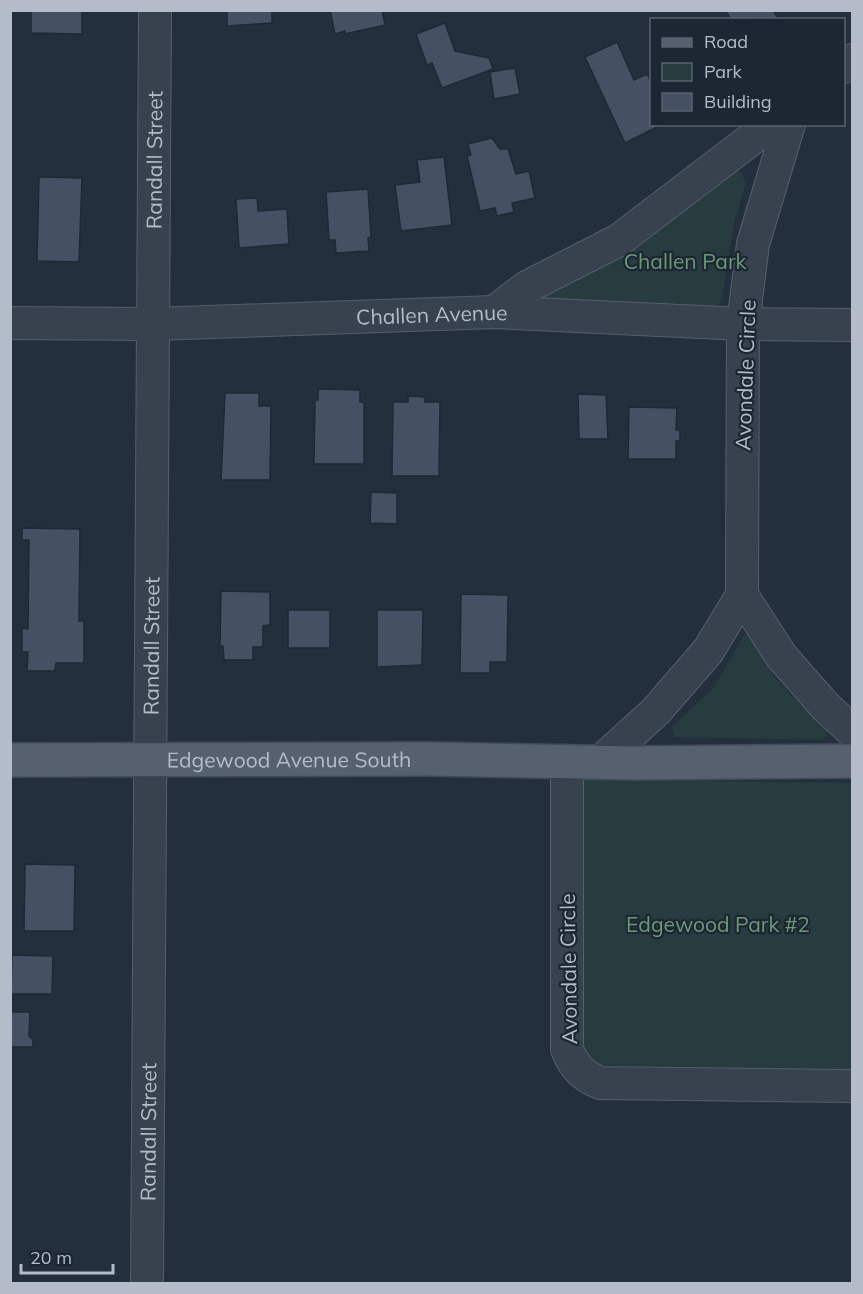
<svg xmlns="http://www.w3.org/2000/svg" width="863" height="1294" font-family="Mulish,sans-serif">
<rect width="100%" height="100%" fill="#242f3e"/>
<g fill="#263c3f">
<polygon points="732,169 741,173 746,183 734,223 722,300 716,306 536,301 569,285 691,207"/>
<polygon points="745,634 754,639 774,677 828,733 823,740 674,737 672,727 714,687"/>
<polygon points="582,779 852,783 852,1070 584,1065"/>
</g>
<g fill="#455162" stroke="#1f2835" stroke-width="1.5">
<polygon points="31,10 82,10 82,34 31,33"/>
<polygon points="227,10 272,10 272,23 227,26"/>
<polygon points="330,10 382,10 385,25 345,34 345,31 335,34"/>
<polygon points="725,10 773,10 778,18 731,20"/>
<polygon points="445,23 455,51 489,58 493,69 442,88 432,63 427,65 416,34"/>
<polygon points="617,42 634,80 647,74 652,83 652,124 663,124 625,143 585,57"/>
<polygon points="515,68 520,94 494,99 490,72"/>
<polygon points="492,138 500,149 508,149 516,174 529,171 535,198 512,203 514,212 497,216 495,208 480,211 467,156 471,155 468,144"/>
<polygon points="444,157 452,225 401,231 395,185 420,182 417,160"/>
<polygon points="39,177 82,178 79,262 37,261"/>
<polygon points="368,189 371,237 368,238 369,251 336,253 335,240 329,240 326,192"/>
<polygon points="257,198 258,211 287,209 289,244 239,248 236,199"/>
<polygon points="318,389 360,390 360,402 364,402 364,464 314,464 315,400 318,400"/>
<polygon points="225,393 259,393 259,406 271,406 270,480 221,480"/>
<polygon points="578,394 606,395 608,439 579,439"/>
<polygon points="408,396 425,397 425,402 440,402 439,476 392,476 393,402 408,402"/>
<polygon points="629,407 677,408 676,430 680,430 680,441 676,441 676,459 628,459"/>
<polygon points="371,492 397,493 397,524 370,523"/>
<polygon points="22,528 80,529 79,621 84,621 84,663 56,663 55,671 27,671 28,652 22,652 22,628 28,629 29,540 22,540"/>
<polygon points="221,591 270,592 270,625 263,626 263,647 253,647 253,660 224,660 223,646 220,646"/>
<polygon points="461,594 508,595 507,662 490,662 490,673 460,673"/>
<rect x="288" y="610" width="42" height="38"/>
<polygon points="377,610 423,610 422,665 377,667"/>
<polygon points="25,864 75,865 74,931 24,931"/>
<polygon points="12,955 53,956 52,994 11,994"/>
<polygon points="10,1012 30,1012 29,1036 33,1040 33,1047 10,1047"/>
</g>
<g fill="none" stroke-linecap="round" stroke-linejoin="round">
<g stroke="#565f6c" stroke-width="34">
<g id="minor">
<polyline points="844,67 852,60"/>
<polyline points="789,124 753,244 743,324 742,595 782,657 826,707 852,731"/>
<polyline points="494,312 527,287 619,240 771,124"/>
<path id="s1" d="M10,323L153,324L494,312L743,324L852,325"/>
<path d="M567,762V1049C574,1067 583,1076 600,1083L852,1086"/>
<polyline points="599,763 656,711 708,651 742,595"/>
<path id="s2" d="M147,1284L155,10"/>
</g>
</g>
<g stroke="#414a57" stroke-width="36">
<g id="major">
<path id="s3" d="M10,760L428,759L635,763L852,761"/>
</g>
</g>
<use href="#minor" stroke="#38414e" stroke-width="32"/>
<use href="#major" stroke="#56606e" stroke-width="33"/>
</g>
<g text-anchor="middle" dominant-baseline="central" stroke-width="4.5" stroke-linejoin="round" paint-order="stroke">
<g font-size="21" fill="#b4bcc9" stroke="#1d2633">
<text stroke="none"><textPath href="#s2" startOffset="1124">Randall Street</textPath></text>
<text stroke="none"><textPath href="#s1" startOffset="422">Challen Avenue</textPath></text>
<text transform="translate(745 375) rotate(-88)">Avondale Circle</text>
<text stroke="none"><textPath href="#s2" startOffset="638">Randall Street</textPath></text>
<text stroke="none"><textPath href="#s3" startOffset="279">Edgewood Avenue South</textPath></text>
<text transform="translate(568 969) rotate(-91)">Avondale Circle</text>
<text stroke="none"><textPath href="#s2" startOffset="152">Randall Street</textPath></text>
</g>
<g font-size="21" fill="#6b9a76" stroke="#1d2633">
<text x="685" y="261">Challen Park</text>
<text x="718" y="924">Edgewood Park #2</text>
</g>
</g>
<rect width="863" height="1294" fill="none" stroke="#b4bcc9" stroke-width="24"/>
<rect x="650" y="18" width="195" height="108" fill="#1d2633" stroke="#59626f" stroke-width="1.5"/>
<rect x="662" y="38" width="30" height="9" fill="#56606e" stroke="#59626f" stroke-width="1.5"/>
<text x="704" y="48" font-size="18" fill="#b4bcc9">Road</text>
<rect x="662" y="63" width="30" height="18" fill="#263c3f" stroke="#59626f" stroke-width="1.5"/>
<text x="704" y="78" font-size="18" fill="#b4bcc9">Park</text>
<rect x="662" y="93" width="30" height="18" fill="#455162" stroke="#59626f" stroke-width="1.5"/>
<text x="704" y="108" font-size="18" fill="#b4bcc9">Building</text>
<path d="M21 1264v9h92v-9" fill="none" stroke="#b4bcc9" stroke-width="3"/>
<text x="30" y="1264" font-size="18" fill="#b4bcc9" stroke="#1d2633" stroke-width="4.5" paint-order="stroke">20 m</text>
</svg>
